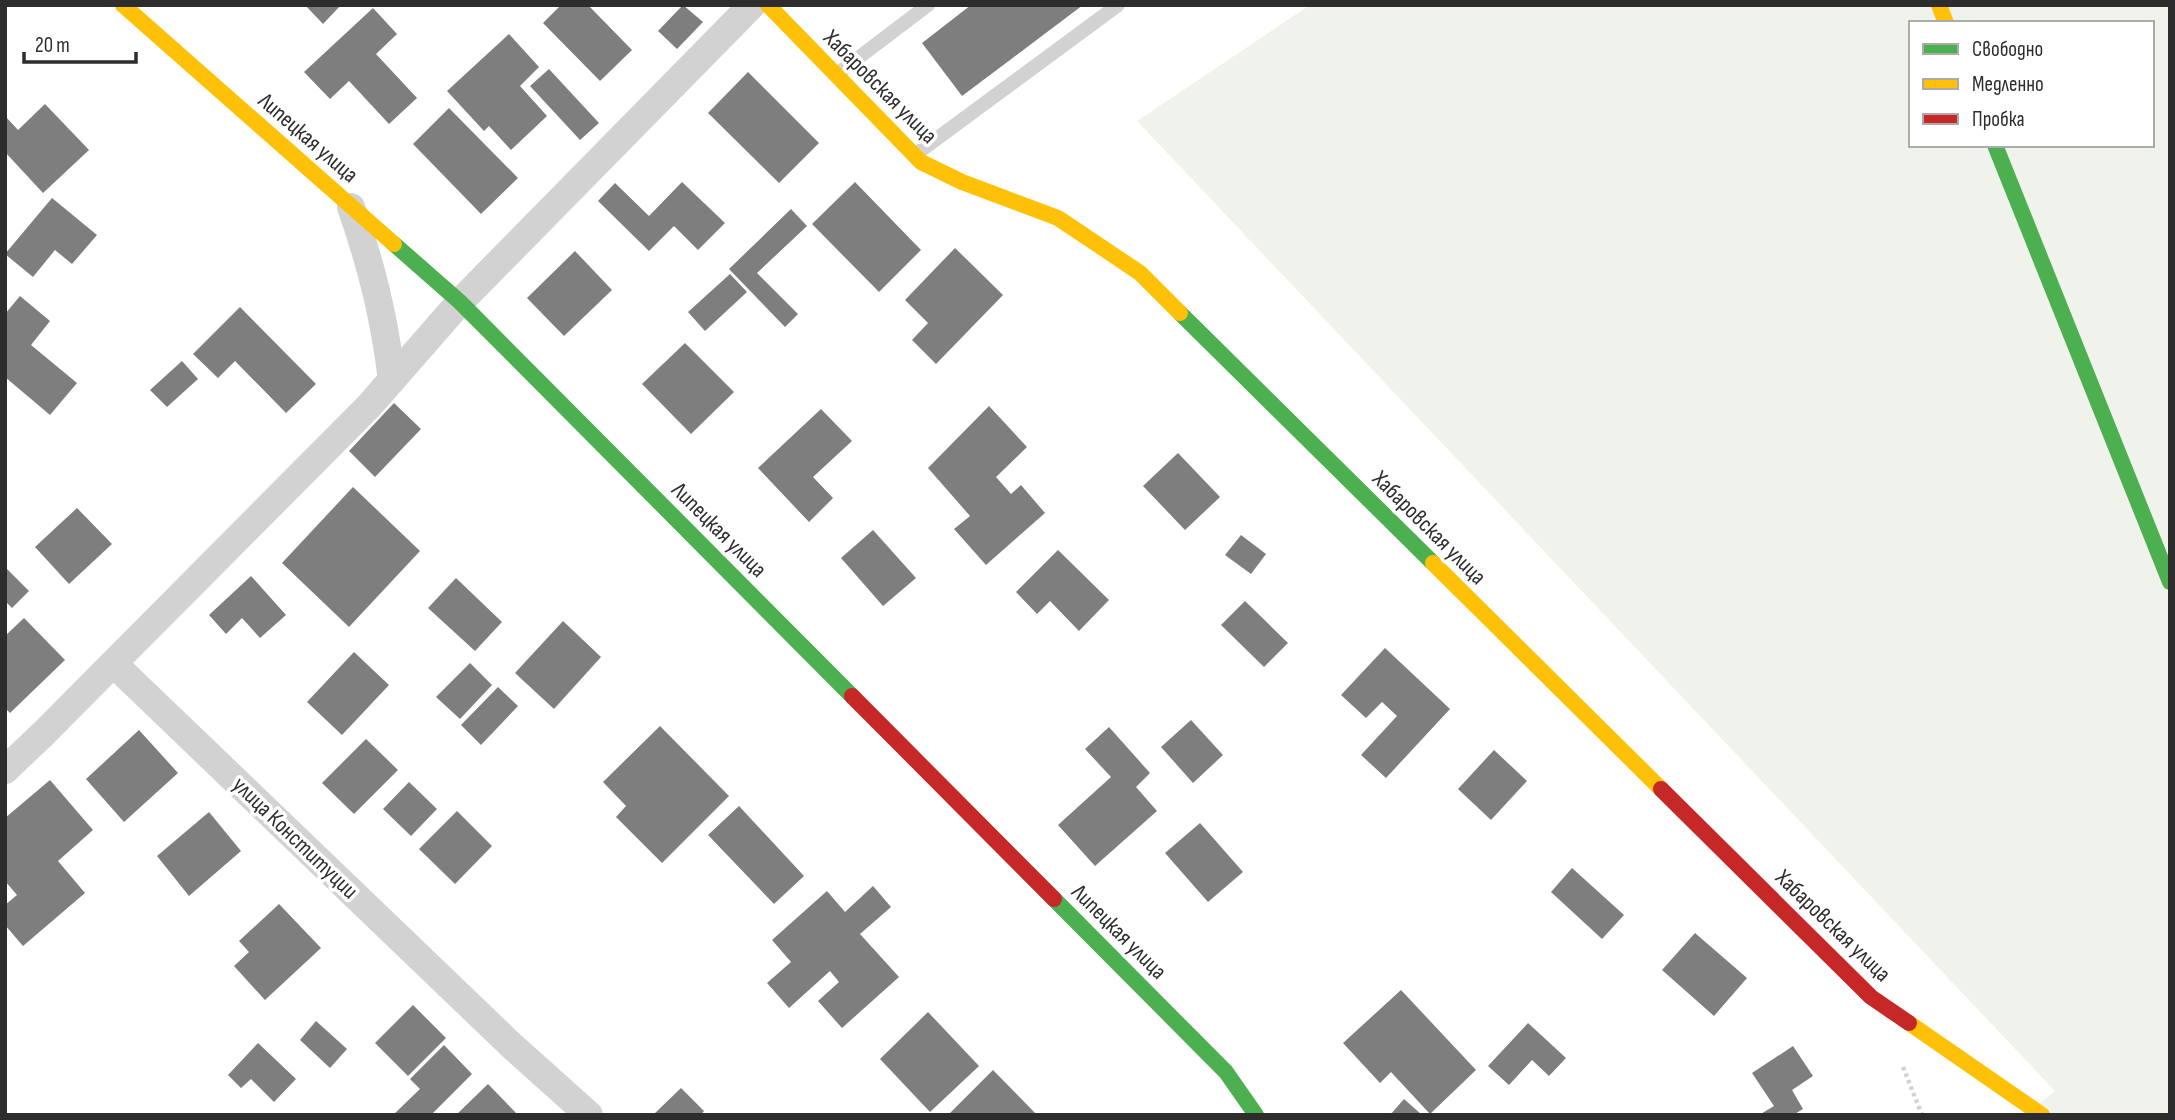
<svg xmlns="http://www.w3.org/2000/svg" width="2175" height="1120" font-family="'Sofia Sans Condensed',sans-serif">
<rect width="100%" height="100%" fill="#fff"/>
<path fill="#f0f3ec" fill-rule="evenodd" d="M1310,5H2170V1115H2025L2055,1091L1137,121ZM1911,23H2152V145H1911Z"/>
<g fill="#7e7e7e">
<polygon points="305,5 341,5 323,24"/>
<polygon points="561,5 588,5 632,50 600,81 543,23"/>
<polygon points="683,5 703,22 677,49 658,31"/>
<polygon points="971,5 1083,5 962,96 922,43"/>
<polygon points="373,8 397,34 376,54 417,98 389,124 349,81 330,99 304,72"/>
<polygon points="509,34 539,67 520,86 547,116 511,150 489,126 484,131 447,91"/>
<polygon points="549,69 599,123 580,140 530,86"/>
<polygon points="748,72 819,143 779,183 708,113"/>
<polygon points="45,104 89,150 43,193 5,152 5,116 18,130"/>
<polygon points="449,108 518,178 481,214 413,144"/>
<polygon points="682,182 725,223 698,250 674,226 649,251 598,201 615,183 649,216"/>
<polygon points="855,182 921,250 879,292 812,224"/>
<polygon points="52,198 97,235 72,264 55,250 33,277 5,254"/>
<polygon points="791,209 807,226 757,273 798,314 785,327 729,269"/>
<polygon points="955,248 1003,295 936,364 912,340 928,323 905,300"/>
<polygon points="575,251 612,290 564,336 527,298"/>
<polygon points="730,274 747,292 705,331 688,312"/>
<polygon points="20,296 50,321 31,345 77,383 50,415 5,377 5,314"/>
<polygon points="240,307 316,384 286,413 235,361 218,378 193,354"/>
<polygon points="685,343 734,392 691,434 642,384"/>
<polygon points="182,361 198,379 167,407 150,390"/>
<polygon points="394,403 421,429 375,477 349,451"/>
<polygon points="989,406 1027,447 996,477 1011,494 1021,485 1045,513 986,565 954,529 970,516 928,468"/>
<polygon points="821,409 852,441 813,477 833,498 809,522 758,468"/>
<polygon points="1178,453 1220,497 1185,530 1143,486"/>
<polygon points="353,487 420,551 349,627 282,563"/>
<polygon points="77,508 112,544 69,584 35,547"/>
<polygon points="873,530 916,578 883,606 841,558"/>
<polygon points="1241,535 1266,554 1251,574 1225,555"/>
<polygon points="1058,550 1109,600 1079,631 1050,601 1037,614 1016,592"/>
<polygon points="5,567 29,591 12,608 5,601"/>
<polygon points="251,576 286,615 260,638 242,618 226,634 209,615"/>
<polygon points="456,578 502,622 475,651 428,608"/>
<polygon points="1245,601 1288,643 1264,667 1221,625"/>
<polygon points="24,618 65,660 10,713 5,708 5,636"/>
<polygon points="563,621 601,657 554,709 515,673"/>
<polygon points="1385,648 1450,709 1386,778 1361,755 1397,716 1382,702 1366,718 1341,695"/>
<polygon points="354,652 389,685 342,735 307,702"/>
<polygon points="470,663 492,685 460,719 436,697"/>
<polygon points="498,687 518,706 481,745 461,725"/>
<polygon points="1191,720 1223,755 1193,783 1161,747"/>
<polygon points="660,726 729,796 662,863 616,817 626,806 603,782"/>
<polygon points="1109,727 1150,773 1136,787 1157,811 1095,866 1058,825 1111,777 1085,749"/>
<polygon points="139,730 178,773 124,822 86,779"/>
<polygon points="366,739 398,770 354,814 322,783"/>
<polygon points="1494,750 1527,781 1491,820 1458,789"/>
<polygon points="50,780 93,830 58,861 85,893 23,946 5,925 5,905 17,895 5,881 5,818"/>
<polygon points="409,782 437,809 411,836 383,809"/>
<polygon points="739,806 804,876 774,904 708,835"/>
<polygon points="457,811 492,846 455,884 419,849"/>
<polygon points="209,812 241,851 189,896 157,856"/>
<polygon points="1200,823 1243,872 1208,902 1165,853"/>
<polygon points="1572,868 1624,915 1602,939 1551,892"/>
<polygon points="873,886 891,907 860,934 899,977 842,1028 818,1001 839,982 830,971 789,1008 767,983 791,962 772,940 827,891 845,912"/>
<polygon points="279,904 321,948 265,1000 234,966 249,952 239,941"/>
<polygon points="1695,933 1747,978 1714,1016 1662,970"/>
<polygon points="1401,990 1476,1070 1430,1114 1391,1072 1380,1083 1343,1043"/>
<polygon points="413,1005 446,1038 408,1076 375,1043"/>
<polygon points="928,1012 979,1066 930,1112 880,1059"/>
<polygon points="316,1021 347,1049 330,1068 300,1040"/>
<polygon points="1528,1023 1566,1058 1549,1076 1532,1060 1509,1085 1488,1066"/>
<polygon points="258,1043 296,1079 274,1102 251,1079 241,1088 228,1075"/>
<polygon points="444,1045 472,1074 431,1115 393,1115 420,1089 410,1079"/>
<polygon points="1793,1046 1813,1076 1792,1090 1803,1109 1793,1115 1759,1115 1774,1106 1752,1073"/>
<polygon points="993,1070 1037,1115 951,1115 950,1113"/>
<polygon points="488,1084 518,1115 456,1115"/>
<polygon points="681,1088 704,1111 701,1115 653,1115"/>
<polygon points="1404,1099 1422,1115 1390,1115"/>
</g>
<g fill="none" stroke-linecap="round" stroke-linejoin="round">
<polyline stroke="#d2d2d2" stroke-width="4.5" stroke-dasharray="3.5 3.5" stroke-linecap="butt" points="1903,1067 1922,1115"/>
<g stroke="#d2d2d2" stroke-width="14">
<polyline points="837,74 928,5"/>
<polyline points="916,154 1118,5"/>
</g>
<g stroke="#d2d2d2" stroke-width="28">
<path d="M351,207C372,267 384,317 392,380"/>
<polyline points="114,664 512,1046 589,1115"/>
<polyline points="5,770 43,734 369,406 460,302 752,5"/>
</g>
<g stroke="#4caf50" stroke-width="16">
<polyline points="1995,145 2170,582"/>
<polyline points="394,244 460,302 852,696"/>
<polyline points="1180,313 1433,563"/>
<polyline points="1054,899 1226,1072 1256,1115"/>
</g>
<g stroke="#ffc107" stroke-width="16">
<polyline points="123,5 394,244"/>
<polyline points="768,5 921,162 962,182 1058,218 1140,273 1180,313"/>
<polyline points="1939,5 1946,23"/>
<polyline points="1433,563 1661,789"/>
<polyline points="1909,1023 2042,1115"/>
</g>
<g stroke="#c62828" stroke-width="16">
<polyline points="852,696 1054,899"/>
<polyline points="1661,789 1871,997 1909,1023"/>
</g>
</g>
<g text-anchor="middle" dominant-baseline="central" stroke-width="7" stroke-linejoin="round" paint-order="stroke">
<g font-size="23" fill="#2d2d2d" stroke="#fff">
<text transform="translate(880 87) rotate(45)">Хабаровская улица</text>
<text transform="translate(308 138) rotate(41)">Липецкая улица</text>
<text transform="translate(1429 528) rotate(45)">Хабаровская улица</text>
<text transform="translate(719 530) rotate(45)">Липецкая улица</text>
<text transform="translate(295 838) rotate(44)">улица Конституции</text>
<text transform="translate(1833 926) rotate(44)">Хабаровская улица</text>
<text transform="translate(1119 932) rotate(45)">Липецкая улица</text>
</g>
</g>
<rect width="2175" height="1120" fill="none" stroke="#2d2d2d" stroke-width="14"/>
<rect x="1909" y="21" width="245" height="126" fill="#ffffff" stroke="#ababab" stroke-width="2"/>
<rect x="1923" y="44" width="35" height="10" fill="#4caf50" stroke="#ababab" stroke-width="2"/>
<text x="1972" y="56" font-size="21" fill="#2d2d2d">Свободно</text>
<rect x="1923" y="79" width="35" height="10" fill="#ffc107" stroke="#ababab" stroke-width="2"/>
<text x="1972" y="91" font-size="21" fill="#2d2d2d">Медленно</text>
<rect x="1923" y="114" width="35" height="10" fill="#c62828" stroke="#ababab" stroke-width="2"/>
<text x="1972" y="126" font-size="21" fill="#2d2d2d">Пробка</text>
<path d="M24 52v10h112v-10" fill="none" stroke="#2d2d2d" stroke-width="3.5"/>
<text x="35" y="52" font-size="21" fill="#2d2d2d" stroke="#ffffff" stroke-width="5" paint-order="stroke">20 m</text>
</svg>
